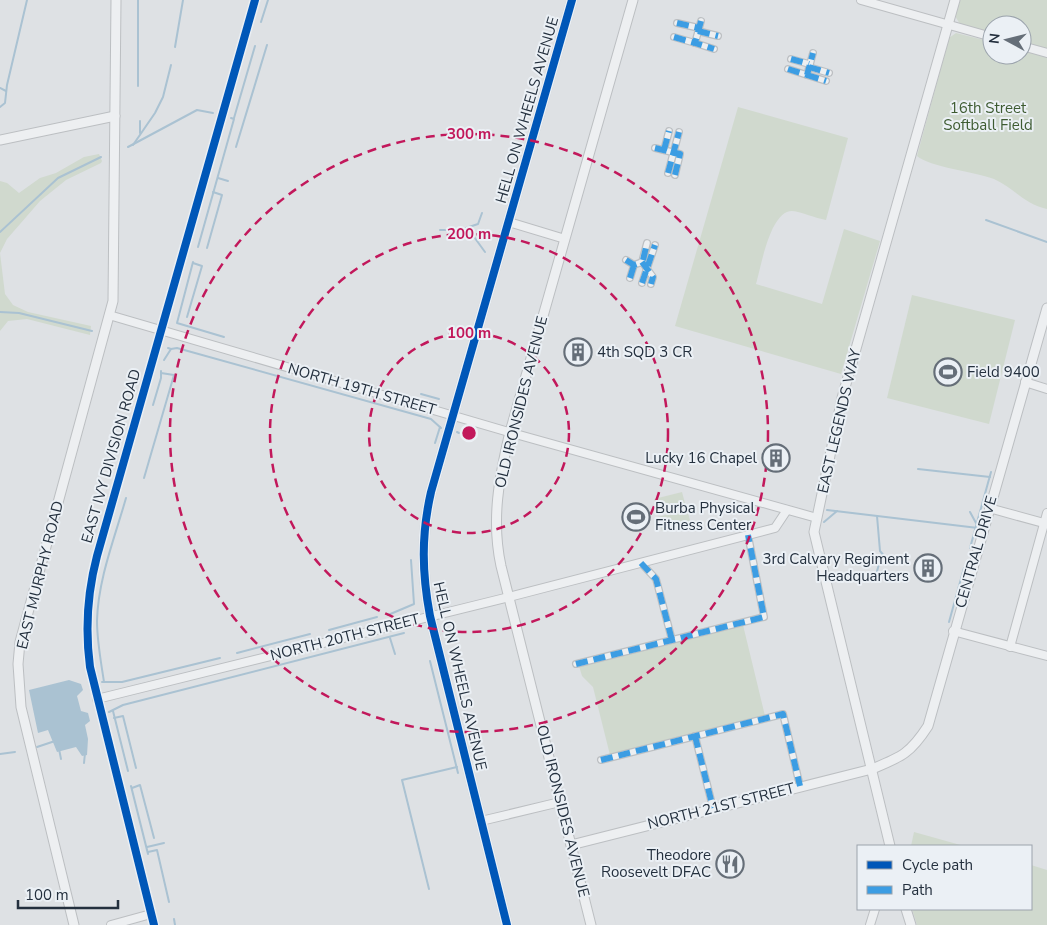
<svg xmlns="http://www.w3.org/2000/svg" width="1047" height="925" font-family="'Nunito Sans',sans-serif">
<rect width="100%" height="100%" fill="#dee1e4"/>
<g fill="#d0d9ce">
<polygon points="959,0 1047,0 1047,49 1022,42 1022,25 992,25 992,34 960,24 955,16"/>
<path d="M956,33L992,42V55H1022V50L1047,57V209C1024,204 1014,188 994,179C976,172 929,167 917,156L949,38Z"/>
<path d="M738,107L848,138L826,220C815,218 802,212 792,211C770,211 761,267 756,284L822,304L844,229L880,241L841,374L675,326Z"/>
<polygon points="99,154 102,161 101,163 66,180 40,201 7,239 0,253 5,294 13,305 28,312 91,326 90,335 27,319 8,321 0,331 0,181 7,183 19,193 40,178 56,173 84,157"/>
<polygon points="912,295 1015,320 989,424 887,398"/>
<polygon points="682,492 686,507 658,514 654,499"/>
<polygon points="687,509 691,524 662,531 658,517"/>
<polygon points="743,625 765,716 610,755 593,687 582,676 579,666"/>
<polygon points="914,832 964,846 911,846"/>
<polygon points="1031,865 1047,870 1047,925 917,925 912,909 1031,909"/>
</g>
<polygon fill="#aac2d2" points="69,680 81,684 83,690 77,696 81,711 88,713 90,721 85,725 88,739 87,755 82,756 76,747 57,752 48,730 38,733 29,690"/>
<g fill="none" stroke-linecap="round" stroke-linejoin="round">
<g stroke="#aac2d2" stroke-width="2">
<polyline points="261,22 268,0"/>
<polyline points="175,47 183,0"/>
<polyline points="138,86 138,0"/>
<polyline points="0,88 6,91"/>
<polyline points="0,107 5,103 7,85 27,0"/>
<polyline points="234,118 255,46"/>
<polyline points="140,121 140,133"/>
<polyline points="133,145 155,113 163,97 171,65"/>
<polyline points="128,147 197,110 213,113"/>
<polyline points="236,147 267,45"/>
<polyline points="218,178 228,181"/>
<polyline points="986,220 1047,242"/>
<polyline points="466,228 478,224 482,213"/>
<polyline points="440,230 469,230 485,252"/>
<polyline points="0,232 58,178 101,157"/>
<polyline points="198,247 234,119 231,118"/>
<polyline points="207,248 222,195 213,192"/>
<polyline points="193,262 177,323 224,337"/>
<polyline points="0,312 19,313 92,331"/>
<polyline points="187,317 202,266 193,263"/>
<polyline points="171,349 177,348 431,419 441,428"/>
<polyline points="164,360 171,349 168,348"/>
<polyline points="421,394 439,399"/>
<polyline points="153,405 161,378 161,371"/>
<polyline points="457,432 459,433"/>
<polyline points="435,443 440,427"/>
<polyline points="918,469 990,477"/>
<polyline points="144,478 174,375 161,373"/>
<polyline points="827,510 978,528"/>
<polyline points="970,512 976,523"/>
<polyline points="877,516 880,551 890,563"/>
<polyline points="824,522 837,511"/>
<polyline points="970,548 991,472"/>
<polyline points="875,578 882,554"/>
<polyline points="388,615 414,604 411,560"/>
<polyline points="949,622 964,568"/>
<polyline points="329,630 377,617"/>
<polyline points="390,638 395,654"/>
<polyline points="237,653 310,634"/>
<polyline points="430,661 458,773"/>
<polyline points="102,682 122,682 220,658"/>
<path d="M104,682C101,662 97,641 97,621C98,579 115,537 126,498"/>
<polyline points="113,711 128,771"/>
<polyline points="109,712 123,705 404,633"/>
<polyline points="114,718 123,716 136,768"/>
<polyline points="37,747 55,741"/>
<polyline points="59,749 61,759"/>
<polyline points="0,754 15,752"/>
<polyline points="84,763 85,753"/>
<polyline points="131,786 148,854"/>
<polyline points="132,788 140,785 154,838"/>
<polyline points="147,847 164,843"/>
<polyline points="148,852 157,850 169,902"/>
<polyline points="429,889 402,780 457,767"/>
<polyline points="174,919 175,925"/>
</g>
<g stroke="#bcbfc2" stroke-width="8">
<g id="pedestrian">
<polyline points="701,21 695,43 714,49"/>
<polyline points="677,23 699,28"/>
<polyline points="698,31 718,36"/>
<polyline points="674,37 695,43"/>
<polyline points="791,59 809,64"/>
<polyline points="809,67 829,73"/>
<polyline points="788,69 807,75 813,53"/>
<polyline points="807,75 826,81"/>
<polyline points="655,148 680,154 675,175"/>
<polyline points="664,150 669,131"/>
<polyline points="668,173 679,132"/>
<polyline points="626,260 634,265 642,262 653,277 651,284"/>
<polyline points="642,262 647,243"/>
<polyline points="630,278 634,265"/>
<polyline points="642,283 655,245"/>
<polyline points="641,563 656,579 672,640"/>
<polyline points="576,664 764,617 748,535"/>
<polyline points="695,736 713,808"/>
<polyline points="601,760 783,714 800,786"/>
</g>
</g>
<g stroke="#bcbfc2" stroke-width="10">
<g id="minor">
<polyline points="861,0 992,37"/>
<polyline points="1022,46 1047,53"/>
<polyline points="509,222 565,239"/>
<polyline points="109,315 512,433 817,518"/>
<polyline points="1025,382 1047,389"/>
<polyline points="989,508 1047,524"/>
<polyline points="953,631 1047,656"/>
<polyline points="1010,647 1047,513"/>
<polyline points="97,699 509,597 775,528 787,510"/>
<polyline points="481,821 560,802"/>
<polyline points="111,925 151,914"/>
<path d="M154,925L90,667C85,629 87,594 97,556L255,0"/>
<polyline points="870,925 875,909"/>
</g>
</g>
<g stroke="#bcbfc2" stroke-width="11">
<g id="tertiary">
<polyline points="0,140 115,116"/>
<path d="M571,845L872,769C901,757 910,754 928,726L1047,308"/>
<polyline points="890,846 814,532 842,398 955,0"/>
<polyline points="906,909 911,925"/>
<polyline points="74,925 21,707 18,664 20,642 113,301 116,0"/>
<path d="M507,925L430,616C422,573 421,536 431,492L572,0"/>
<path d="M591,925L501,566C491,520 499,478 510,432L633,0"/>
</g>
</g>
<use href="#pedestrian" stroke="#edeff1" stroke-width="5.5"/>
<use href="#minor" stroke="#edeff1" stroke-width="8"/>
<use href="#tertiary" stroke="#edeff1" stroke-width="9"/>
<g stroke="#3c9de3" stroke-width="6" stroke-dasharray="12 6" stroke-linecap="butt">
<polyline points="701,21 695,43 714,49"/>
<polyline points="677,23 699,28"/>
<polyline points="698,31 718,36"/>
<polyline points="674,37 695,43"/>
<polyline points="791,59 809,64"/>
<polyline points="809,67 829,73"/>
<polyline points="788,69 807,75 813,53"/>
<polyline points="807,75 826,81"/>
<polyline points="655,148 680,154 675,175"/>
<polyline points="664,150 669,131"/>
<polyline points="668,173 679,132"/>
<polyline points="626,260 634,265 642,262 653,277 651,284"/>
<polyline points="643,260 647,243"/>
<polyline points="630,278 634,265"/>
<polyline points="642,283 655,245"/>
<polyline points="641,563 656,579 672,640"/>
<polyline points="576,664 764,617 748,535"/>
<polyline points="695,736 713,808"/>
<polyline points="601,760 783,714 800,786"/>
</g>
<g stroke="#ebf0f5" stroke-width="11">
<g id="cycleway">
<path d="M154,925L90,667C85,629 87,594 97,556L255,0"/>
<path d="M507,925L430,616C422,573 421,536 431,492L572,0"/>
</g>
</g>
<use href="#cycleway" stroke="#0057b8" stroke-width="8"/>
</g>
<g fill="none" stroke="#c2185b" stroke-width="2.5" stroke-dasharray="9 6">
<circle cx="469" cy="433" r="100"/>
<circle cx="469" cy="433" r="199"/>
<circle cx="469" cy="433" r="299"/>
</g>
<defs>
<g id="building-ring" transform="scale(1.4375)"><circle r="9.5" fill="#ebf0f5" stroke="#656e78" stroke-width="1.5"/><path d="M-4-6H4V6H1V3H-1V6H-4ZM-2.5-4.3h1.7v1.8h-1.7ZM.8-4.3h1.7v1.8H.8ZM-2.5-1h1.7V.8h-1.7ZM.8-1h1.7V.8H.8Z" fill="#656e78"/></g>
<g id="stadium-ring" transform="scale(1.4375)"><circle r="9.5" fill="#ebf0f5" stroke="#656e78" stroke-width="1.5"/><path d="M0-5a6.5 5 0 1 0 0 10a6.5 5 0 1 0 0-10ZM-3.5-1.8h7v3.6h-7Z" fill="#656e78"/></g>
<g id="restaurant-ring" transform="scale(1.4375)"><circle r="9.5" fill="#ebf0f5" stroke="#656e78" stroke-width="1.5"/><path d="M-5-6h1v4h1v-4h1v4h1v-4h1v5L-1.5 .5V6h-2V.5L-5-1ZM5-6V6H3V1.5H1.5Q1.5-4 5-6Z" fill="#656e78"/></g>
</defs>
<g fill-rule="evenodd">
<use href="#building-ring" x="578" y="352"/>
<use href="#stadium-ring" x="948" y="372"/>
<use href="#building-ring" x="776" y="458"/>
<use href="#stadium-ring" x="636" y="517"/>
<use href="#building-ring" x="928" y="568"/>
<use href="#restaurant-ring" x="730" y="864"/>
</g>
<g text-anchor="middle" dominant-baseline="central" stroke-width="4" stroke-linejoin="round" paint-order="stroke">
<g font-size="15" fill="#3d5b31" stroke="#ebf0f5">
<text x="988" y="108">16th Street<tspan x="988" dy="17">Softball Field</tspan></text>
</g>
<g font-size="15" fill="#24303e" stroke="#ebf0f5">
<text transform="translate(527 110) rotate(-74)">HELL ON WHEELS AVENUE</text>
<text transform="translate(362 389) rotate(16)">NORTH 19TH STREET</text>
<text transform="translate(521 402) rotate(-76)">OLD IRONSIDES AVENUE</text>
<text transform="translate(839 421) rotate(-77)">EAST LEGENDS WAY</text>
<text transform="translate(111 456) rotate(-74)">EAST IVY DIVISION ROAD</text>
<text transform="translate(976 552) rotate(-74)">CENTRAL DRIVE</text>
<text transform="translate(40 575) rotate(-76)">EAST MURPHY ROAD</text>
<text transform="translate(345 637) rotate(-14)">NORTH 20TH STREET</text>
<text transform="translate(460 676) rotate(77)">HELL ON WHEELS AVENUE</text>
<text transform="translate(721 806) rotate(-14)">NORTH 21ST STREET</text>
<text transform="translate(563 811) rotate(76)">OLD IRONSIDES AVENUE</text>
</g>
<g font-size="15" fill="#24303e" stroke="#ebf0f5" text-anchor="start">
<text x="597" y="352">4th SQD 3 CR</text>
<text x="967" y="372">Field 9400</text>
<text x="757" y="458" text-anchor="end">Lucky 16 Chapel</text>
<text x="655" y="508">Burba Physical<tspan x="655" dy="17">Fitness Center</tspan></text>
<text x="909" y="559" text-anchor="end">3rd Calvary Regiment<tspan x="909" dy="17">Headquarters</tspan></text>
<text x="711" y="855" text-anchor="end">Theodore<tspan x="711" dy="17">Roosevelt DFAC</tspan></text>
</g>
</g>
<circle cx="469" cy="433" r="8" fill="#c2185b" stroke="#ebf0f5" stroke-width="2.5"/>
<g font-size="15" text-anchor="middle" font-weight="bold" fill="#c2185b" stroke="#ebf0f5" stroke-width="4" stroke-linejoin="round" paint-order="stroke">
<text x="469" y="139">300 m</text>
<text x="469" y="239">200 m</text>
<text x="469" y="338">100 m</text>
</g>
<rect x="857" y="845" width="175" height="65" fill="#ebf0f5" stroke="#9ba3ac"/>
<rect x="867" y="861" width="25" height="8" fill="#0057b8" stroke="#9ba3ac"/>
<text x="902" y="870" font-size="15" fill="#24303e">Cycle path</text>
<rect x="867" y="886" width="25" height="8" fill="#3c9de3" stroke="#9ba3ac"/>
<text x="902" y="895" font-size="15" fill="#24303e">Path</text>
<g transform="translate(1007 40) rotate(277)"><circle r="24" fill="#ebf0f5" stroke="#9ba3ac"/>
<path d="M0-4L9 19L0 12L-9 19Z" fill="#656e78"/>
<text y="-8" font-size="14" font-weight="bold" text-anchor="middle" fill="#24303e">N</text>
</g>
<path d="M18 900v8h100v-8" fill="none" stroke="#24303e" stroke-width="2.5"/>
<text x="25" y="900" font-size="15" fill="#24303e" stroke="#ebf0f5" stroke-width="4" paint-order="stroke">100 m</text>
</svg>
